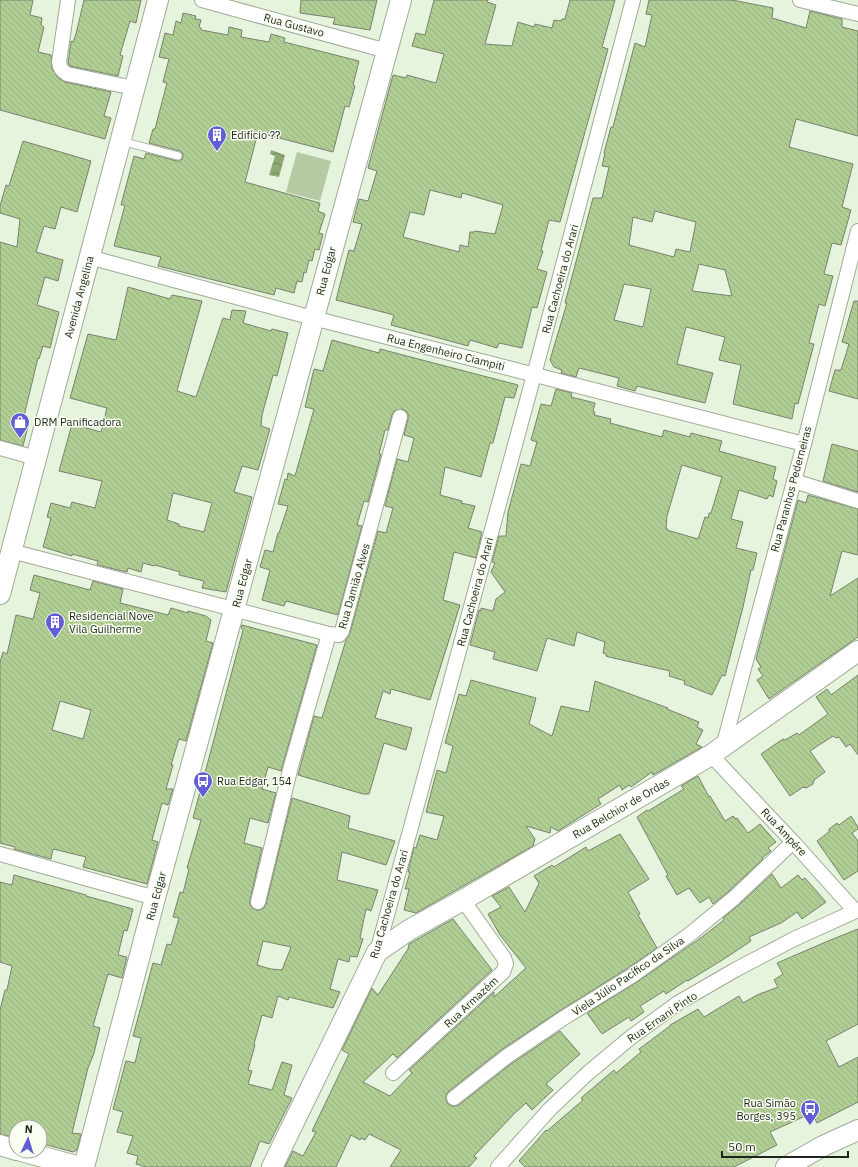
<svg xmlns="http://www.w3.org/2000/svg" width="858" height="1167" font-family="'IBM Plex Sans',sans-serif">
<defs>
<pattern id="water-waves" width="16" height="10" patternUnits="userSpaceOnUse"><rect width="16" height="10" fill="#8ba970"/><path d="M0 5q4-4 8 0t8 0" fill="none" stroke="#71895b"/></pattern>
<pattern id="building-back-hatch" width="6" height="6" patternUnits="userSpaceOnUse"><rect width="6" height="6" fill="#b0ce94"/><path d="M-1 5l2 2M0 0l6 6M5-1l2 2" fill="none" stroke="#97b17f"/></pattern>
</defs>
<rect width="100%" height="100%" fill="#e7f4dd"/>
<polygon fill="#b5c9a3" points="297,152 331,161 320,201 286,192"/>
<polygon fill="url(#water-waves)" points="271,150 285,155 279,177 269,175 275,156 270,154"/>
<g fill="url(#building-back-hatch)" stroke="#77826e" fill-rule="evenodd">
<polygon points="0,0 33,0 30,15 42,18 41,25 44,27 38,52 51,55 52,68 58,78 65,82 111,92 104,116 111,118 105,139 0,110"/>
<polygon points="84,0 141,0 136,23 130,21 120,55 123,56 118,76 70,66 68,64 71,41 73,42 76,34"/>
<polygon points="301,0 377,0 370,30 333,24 335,18 300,13"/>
<path d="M434,0H488L487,2L496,5L485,44L512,46L518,22L534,27L535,24L552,28L554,20L561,21L562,19H565L570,0H615L602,47L608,49L560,222L549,220L541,251H543L537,269L547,272L537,308L532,307L522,348L499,343L497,348L470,340L468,346L391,325L394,315L336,300L349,250L354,251L362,224L353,222L359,199L368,201L377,171L368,168L393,75L406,78L407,75L436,83L444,54L412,46L416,33L425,35ZM430,190L461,198L462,193L503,205L495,234L475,231L474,232H470L468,247L460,245L459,252L403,237L410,212L424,215Z"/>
<path d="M649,0H732L773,8L772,18L806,28L810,11L842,19V27L858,31V136L796,119L789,147L853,164L842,207L851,210L841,245L832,243L824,274L833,276L825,306L819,304L809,343L814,344L798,404L795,403L792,419L733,404L741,365L719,360L725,337L686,327L677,364L713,373L705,403L637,386L635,391L617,386L619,378L579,368L576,377L561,373L562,370L554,367L550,360L567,303H565L593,198H602L609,167L602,166L605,153H604L611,127H613L635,43L645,47L652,15L646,14ZM655,211L696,222L690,252L676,249L674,257L629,245L633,217L652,222ZM699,264L725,270L732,296L692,291ZM624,284L651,289L643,327L614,320Z"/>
<polygon points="183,13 196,16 195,19 201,20 199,27 201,28 201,30 228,35 229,27 242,30 241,37 269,42 271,34 285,38 284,42 359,61 353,85 355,86 349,107 345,106 333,152 264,134 264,138 257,136 245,182 320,203 318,211 325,214 319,233 323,234 319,250 315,249 312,261 309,260 306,273 304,272 302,282 297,281 294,293 276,288 274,295 158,266 161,257 114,246 125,205 121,205 134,156 144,159 146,153 177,161 180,161 183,158 183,154 180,151 149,143 153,129 155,129 167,83 163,82 169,59 159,57 165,33 173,35 176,21 181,23"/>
<polygon points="23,141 91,161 77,212 61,207 55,229 44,226 36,252 63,260 58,281 45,277 37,305 59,312 50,348 43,346 39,359 38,358 22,424 28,426 23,446 0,440 0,242 17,247 20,219 0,213 0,206 6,185 9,186"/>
<path d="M128,287L170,299L172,295L202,301L177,391L196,397L223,318L230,320L232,310L246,311L243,323L271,331L272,329L288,333L277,376L273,375L262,415L261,426L270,429L258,470L242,466L234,492L252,497L226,592L202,588L204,581L179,575L180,572L155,565L154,566L143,563L141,572L128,568L127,572L97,565L98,561L72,554V556L43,547L51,518L47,517L51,503L70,508L72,502L95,508L102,481L59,471L72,424L101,432L107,408L70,398L88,334L116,340ZM173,493L212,503L204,532L179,526V524L167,520Z"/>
<polygon points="854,301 858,301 858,399 829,391 835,370 841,370 849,344 842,342"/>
<polygon points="332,340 379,353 380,349 518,385 514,398 505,397 493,443 490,443 481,477 445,467 440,495 462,501 461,503 475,506 468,528 482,532 476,558 454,552 443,600 460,605 430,700 391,689 390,694 383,691 375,718 412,728 406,750 384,743 369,794 363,794 298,775 314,716 322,718 346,640 350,633 378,531 386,533 393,508 385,506 397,459 408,462 414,438 404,435 408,419 408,414 406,411 402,409 394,411 392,415 388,430 385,430 379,454 381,454 368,502 364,501 357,525 362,526 338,615 286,601 284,606 262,600 270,570 260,567 265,550 273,552 278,533 279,533 288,506 278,504 285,479 287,480 288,473 295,476 314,409 305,407 314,369 323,371"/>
<path d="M556,389L572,393L571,397L595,403L593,411L595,412L594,415L611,419L610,423L662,437L664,430L690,437L691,433L722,441L719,451L776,467L773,479L777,481L773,497L769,495L767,499L739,490L731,519L743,522L736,548L757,553L753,570H751L743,607L725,676L722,675L712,695L684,684L685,681L669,676L670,671L609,657L606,656V654L603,653L605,642L577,632L574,646L547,638L537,671L493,659L495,652L470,645L479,610L481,611V608L493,611L496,599L505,592L491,572L495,563L492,562L499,536H506L508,512L521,464L530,466L537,442L531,440L541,404L551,406ZM682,465L722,477L711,513H709L708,518L705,517L698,539L667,530L668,529H666L667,516Z"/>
<polygon points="832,444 858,451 858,492 823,481"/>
<polygon points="808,495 858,509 858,555 842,551 830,596 858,578 858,637 769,699 757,680 763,676 758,669 761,667 756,659 798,500 806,503"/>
<path d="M34,575L90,590L93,581L123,589L120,603L168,615L171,608L188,613V611L206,616L211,620L206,641L213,643L186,741L179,739L171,765H173L166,789H173L168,805L162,803L159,814L152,840L158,842L147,884L83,867L86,857L53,849L51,859L14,849L15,847L0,843V662L3,652L7,654L16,615L33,619L40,593L30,590ZM60,701L91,710L83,739L52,730Z"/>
<path d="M242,625L317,645L281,771L268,767L262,789L276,793L268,823L250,818L244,843L262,848L250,900V904L252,908L256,910H260L264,908L266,904L292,798L350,816L348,828L395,841L386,865L342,852L337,880L378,890L371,911L366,909L360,938L363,939L357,957L350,956L349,962L338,959L330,989L340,992L333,1008L289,997L288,1000L278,996L272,1018L262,1015L254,1044L255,1045L248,1070L252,1071L248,1084L272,1090L282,1062L292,1065L284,1095L292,1098L269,1144L260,1141L250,1167H146L136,1164L138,1156L127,1153L133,1136L117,1132L123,1112L113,1109L126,1061L135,1063L141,1038L133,1036L153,963L161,965L167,944L171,945L179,918L173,917L180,892L183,893L189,869L187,868L201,820L193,818L243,630L241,628ZM263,941L291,947L282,970L271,969L257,965Z"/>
<polygon points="858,675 858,755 850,744 846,747 839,737 836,738 833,736 810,751 825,772 814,780 813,784 806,788 803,787 790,796 761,754 783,739 785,740 797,733 799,735 828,714 816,697 827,689 831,695"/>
<polygon points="471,680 536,698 529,724 552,736 561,706 589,712 595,681 668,708 667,709 699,722 697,727 703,730 696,744 702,747 653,775 652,772 631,787 629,785 622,790 620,785 598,799 601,804 558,831 551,827 550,833 526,826 535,839 533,846 416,913 404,910 409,889 405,889 410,872 408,872 414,847 416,848 420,835 437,840 444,816 426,812 437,770 446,773 453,746 445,743 459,694 466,696"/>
<polygon points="698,776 709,797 710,796 725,821 733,816 736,819 737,818 748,833 760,824 776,842 768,848 771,851 762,858 763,859 728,892 713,904 709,897 700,903 689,888 677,895 666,876 668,875 637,817 647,810 648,811 684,789 681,786"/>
<polygon points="851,816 858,827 858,829 852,833 858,841 858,871 844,880 817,841 829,832 829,829 837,823 839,825"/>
<polygon points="620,834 649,879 628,892 640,914 638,915 657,948 628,968 558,1012 501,1050 449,1091 446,1095 446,1099 447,1103 451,1106 455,1106 459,1105 511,1064 560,1031 580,1054 546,1084 553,1090 532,1110 526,1103 515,1113 474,1156 477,1158 469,1167 390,1167 401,1150 369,1134 365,1140 361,1138 360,1140 351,1135 336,1167 285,1167 293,1151 303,1156 316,1132 312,1131 349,1054 342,1050 372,988 378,995 408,949 409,944 453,919 492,970 397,1058 393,1054 363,1082 390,1096 412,1073 409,1070 494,992 494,997 526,968 500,935 488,914 501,907 492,896 509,887 525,912 539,883 534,876 552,865 554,867 586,847 588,851"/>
<polygon points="772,874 781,888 798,875 802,880 805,878 826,902 802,919 797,912 781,923 749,937 751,941 724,959 688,981 687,980 666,994 664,991 640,1006 644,1012 631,1021 629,1017 602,1034 587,1013 637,982 689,946 698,940 724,920 723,918 740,904"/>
<polygon points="14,875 86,895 86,896 133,909 127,931 124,930 118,955 127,957 122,978 108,974 93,1026 100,1028 94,1053 88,1068 72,1133 81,1134 77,1150 73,1152 40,1143 40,1127 16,1127 16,1138 0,1134 0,1010 5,990 7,990 12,966 0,962 0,882 12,885"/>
<polygon points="858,929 858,1024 826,1041 839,1067 858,1057 858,1102 817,1123 812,1113 770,1132 777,1145 734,1167 525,1167 519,1161 546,1130 547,1131 583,1100 581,1098 594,1087 614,1070 616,1073 641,1052 639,1049 670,1026 670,1025 698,1009 704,1017 739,996 743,1003 757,995 778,987 774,980 783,974 777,963 828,941"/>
</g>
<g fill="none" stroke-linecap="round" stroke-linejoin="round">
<g stroke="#9faa95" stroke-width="9">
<polyline id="lane" points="121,141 178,156"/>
</g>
<g stroke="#9faa95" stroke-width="16">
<g id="street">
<path d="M68,0L59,62C60,68 61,70 67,74L134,88"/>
<polyline points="202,0 387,51"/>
<polyline points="800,0 858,14"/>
<polyline points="89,257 313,318 804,444"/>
<polyline points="0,448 36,458"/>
<polyline points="794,481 858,501"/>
<polyline points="11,551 329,634 339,635 342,631 400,417"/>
<polyline points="723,747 804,444 858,231"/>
<polyline points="711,755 793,842 855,911"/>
<polyline points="0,854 155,898"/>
<polyline points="258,902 291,766 329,634"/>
<polyline points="377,952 534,375 633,0"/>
<polyline points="393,1073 503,972 506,964 504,958 463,900"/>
<polyline points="454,1098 506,1057 562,1019 633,975 689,935 734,898 793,842"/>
<polyline points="498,1167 550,1109 588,1073 630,1038 678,1003 735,970 794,939 858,910"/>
</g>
</g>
<g stroke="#9faa95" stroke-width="22">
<g id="secondary">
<polyline points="0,594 158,0"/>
<polyline points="0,1145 16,1150"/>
<polyline points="21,1151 80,1167"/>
<polyline points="84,1167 155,898 401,0"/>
<polyline points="272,1167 377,952 409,930 463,900 711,755 858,651"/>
<polyline points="786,1167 823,1146 858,1130"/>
</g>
</g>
<use href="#lane" stroke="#fff" stroke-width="7"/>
<use href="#street" stroke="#fff" stroke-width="14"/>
<use href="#secondary" stroke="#fff" stroke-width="20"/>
</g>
<defs>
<g id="building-pin" transform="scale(1)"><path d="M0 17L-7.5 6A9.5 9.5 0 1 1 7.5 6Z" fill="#635ed7" stroke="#f8fff1"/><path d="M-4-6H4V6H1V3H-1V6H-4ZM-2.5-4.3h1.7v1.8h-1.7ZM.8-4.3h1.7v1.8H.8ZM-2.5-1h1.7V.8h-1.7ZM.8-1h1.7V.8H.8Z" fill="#fff"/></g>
<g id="shop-pin" transform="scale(1)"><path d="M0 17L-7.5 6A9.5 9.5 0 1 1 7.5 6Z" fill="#635ed7" stroke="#f8fff1"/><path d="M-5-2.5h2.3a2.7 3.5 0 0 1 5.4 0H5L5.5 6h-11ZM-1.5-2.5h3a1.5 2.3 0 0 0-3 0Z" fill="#fff"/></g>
<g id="bus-pin" transform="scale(1)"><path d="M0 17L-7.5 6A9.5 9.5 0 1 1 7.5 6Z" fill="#635ed7" stroke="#f8fff1"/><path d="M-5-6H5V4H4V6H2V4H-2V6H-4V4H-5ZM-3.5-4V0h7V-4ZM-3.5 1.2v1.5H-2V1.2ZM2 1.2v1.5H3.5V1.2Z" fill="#fff"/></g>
</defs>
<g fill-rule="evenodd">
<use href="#building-pin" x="217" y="135"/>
<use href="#shop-pin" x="20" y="422"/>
<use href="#building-pin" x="55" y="622"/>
<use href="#bus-pin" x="203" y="781"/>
<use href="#bus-pin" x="810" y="1109"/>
</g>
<g text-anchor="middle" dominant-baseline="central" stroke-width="3" stroke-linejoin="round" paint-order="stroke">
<g font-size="11" fill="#1e231b" stroke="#f8fff1">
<text transform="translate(294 25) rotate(15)">Rua Gustavo</text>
<text transform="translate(326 271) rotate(-75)">Rua Edgar</text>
<text transform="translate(560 279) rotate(-75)">Rua Cachoeira do Arari</text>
<text transform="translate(79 297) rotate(-75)">Avenida Angelina</text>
<text transform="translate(446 352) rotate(14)">Rua Engenheiro Ciampiti</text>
<text transform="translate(791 489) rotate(-75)">Rua Paranhos Pederneiras</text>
<text transform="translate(242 583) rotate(-75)">Rua Edgar</text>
<text transform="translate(354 586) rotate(-74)">Rua Damião Alves</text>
<text transform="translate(475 592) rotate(-75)">Rua Cachoeira do Arari</text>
<text transform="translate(621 808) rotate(-30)">Rua Belchior de Ordas</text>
<text transform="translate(784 832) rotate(47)">Rua Ampére</text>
<text transform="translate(156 896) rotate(-75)">Rua Edgar</text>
<text transform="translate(389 904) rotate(-74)">Rua Cachoeira do Arari</text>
<text transform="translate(628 976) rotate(-34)">Viela Júlio Pacífico da Silva</text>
<text transform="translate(471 1002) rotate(-43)">Rua Armazém</text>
<text transform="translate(662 1017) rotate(-34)">Rua Ernani Pinto</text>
</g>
<g font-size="11" fill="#1e231b" stroke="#f8fff1" text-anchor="start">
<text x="231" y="135">Edifício ??</text>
<text x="34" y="422">DRM Panificadora</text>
<text x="69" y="616">Residencial Nove<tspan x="69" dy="13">Vila Guilherme</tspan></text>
<text x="217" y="781">Rua Edgar, 154</text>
<text x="796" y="1103" text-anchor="end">Rua Simão<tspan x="796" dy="13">Borges, 395</tspan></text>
</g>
</g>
<g transform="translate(28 1139) rotate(4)"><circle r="19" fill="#f8fff1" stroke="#a1a79b"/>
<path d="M0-3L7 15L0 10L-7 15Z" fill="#635ed7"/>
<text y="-6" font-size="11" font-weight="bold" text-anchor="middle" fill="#1e231b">N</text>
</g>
<path d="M722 1151v6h126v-6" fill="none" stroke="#1e231b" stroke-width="2"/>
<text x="728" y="1151" font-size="12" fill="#1e231b" stroke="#f8fff1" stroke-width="3" paint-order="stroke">50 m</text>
</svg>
